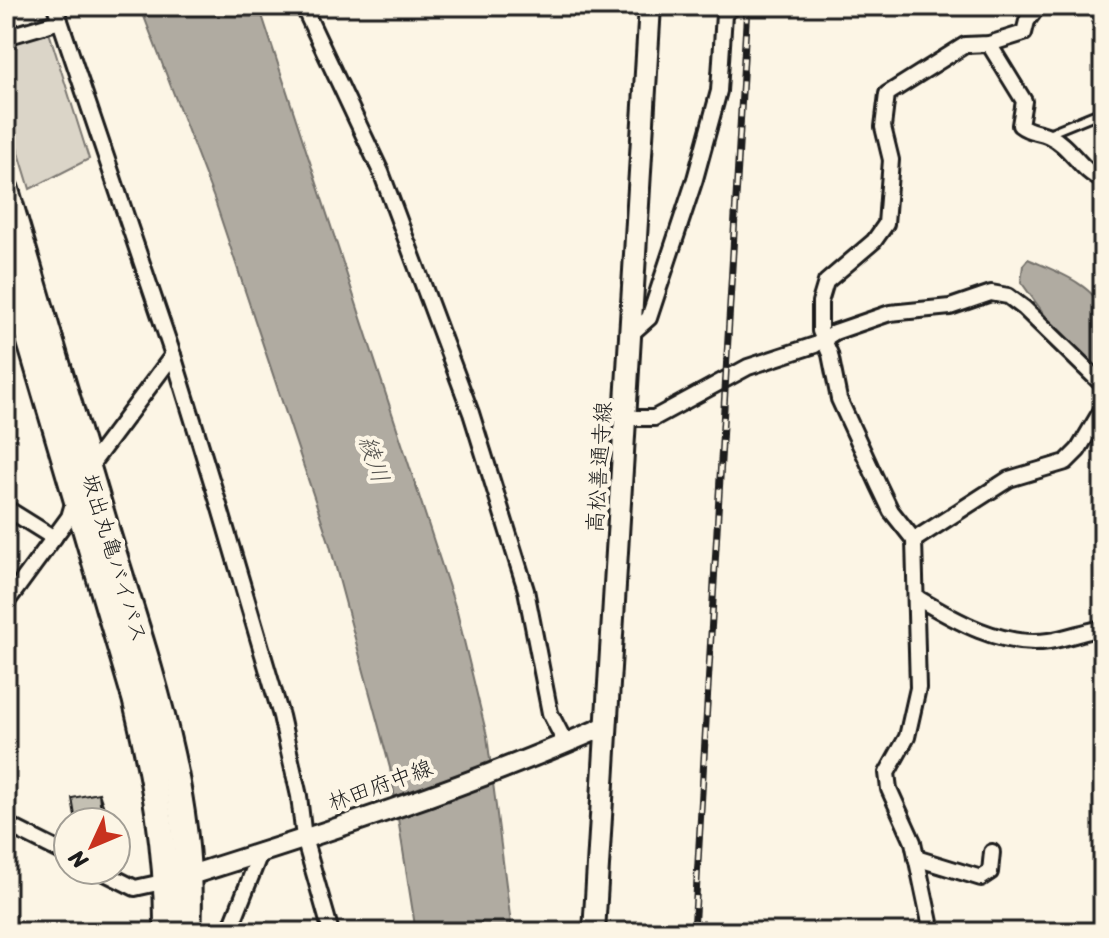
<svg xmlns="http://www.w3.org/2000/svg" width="1109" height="938" font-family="Sriracha,'Klee One',sans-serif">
<rect width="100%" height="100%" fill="#fcf5e5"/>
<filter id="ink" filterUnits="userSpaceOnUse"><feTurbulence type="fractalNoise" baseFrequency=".0125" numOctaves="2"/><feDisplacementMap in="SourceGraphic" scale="16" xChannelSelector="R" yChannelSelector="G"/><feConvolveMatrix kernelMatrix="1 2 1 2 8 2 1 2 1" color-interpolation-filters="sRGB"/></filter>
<g filter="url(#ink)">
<polygon fill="#dbd5c8" stroke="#7c7872" stroke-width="2" points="48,29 89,159 30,189 6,110 6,42"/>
<g fill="#b0aba1" stroke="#75726c" stroke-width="2">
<polygon points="140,6 259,6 457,612 487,736 512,932 416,932 390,768 329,542 215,201"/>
<path d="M1028,259C1052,270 1095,284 1103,312C1108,330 1103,356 1103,374L1060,336L1021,282L1023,265Z"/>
</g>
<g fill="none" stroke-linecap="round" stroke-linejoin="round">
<g stroke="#1c1c1c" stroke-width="13">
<polyline id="lane" points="1047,134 1103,111"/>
</g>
<g stroke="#1c1c1c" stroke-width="20">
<g id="street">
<polyline points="55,6 173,355 219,505 281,716 299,796 304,838 331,932"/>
<polyline points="303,6 381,172 471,413 526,590 550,713 566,744"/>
<polyline points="6,37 60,21"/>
<path d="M989,44L1024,101L1020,125C1030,133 1039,131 1049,136C1070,145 1081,172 1103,180"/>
<polyline points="632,333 649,318 695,179 719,91 724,14 734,6"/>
<polyline points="627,418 654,418 748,367 815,345 835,332 890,313 950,307 991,293 1008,296 1024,308 1103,385"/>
<polyline points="87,470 173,355"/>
<polyline points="6,508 54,538"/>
<polyline points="914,540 1009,479 1066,462 1078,450 1103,408"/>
<path d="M916,597C954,620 1002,648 1049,641C1067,638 1085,631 1103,628"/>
<polyline points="6,603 69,517 74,500"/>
<polyline points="6,824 68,855"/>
<polyline points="916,858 981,878 990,872 992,852"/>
<polyline points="99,870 135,888 167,881"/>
<polyline points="229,932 261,851"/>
<polyline points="932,932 913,842 889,789 887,773 907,737 918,688 914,540 891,511 879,486 839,399 830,354 820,331 820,302 826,282 874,241 886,224 891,160 883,127 887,94 965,45 989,44 1024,33 1027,21 1038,6"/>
</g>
</g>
<g stroke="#1c1c1c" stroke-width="24">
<path id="secondary" d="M178,879C321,834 468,787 606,726"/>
</g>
<g stroke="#1c1c1c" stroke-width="26">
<polyline id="primary" points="594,932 650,6"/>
</g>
<g stroke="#1c1c1c" stroke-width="30">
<g id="highway">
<path d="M6,190C40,305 73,420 108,535C147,663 196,796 188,932"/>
<path d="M6,260L135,698C154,776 168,852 167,932"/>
</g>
</g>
<use href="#lane" stroke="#fcf5e5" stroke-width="7"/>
<use href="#street" stroke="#fcf5e5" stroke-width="14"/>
<use href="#secondary" stroke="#fcf5e5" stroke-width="18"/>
<use href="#primary" stroke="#fcf5e5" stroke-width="20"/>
<use href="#highway" stroke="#fcf5e5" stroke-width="24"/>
<g stroke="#1c1c1c" stroke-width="7">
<polyline id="rail" points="694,932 747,6"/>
</g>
<use href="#rail" stroke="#fcf5e5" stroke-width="4" stroke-dasharray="12" stroke-linecap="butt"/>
</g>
<polygon fill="#89867d" stroke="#1c1c1c" stroke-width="2" points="99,793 103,805 105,822 102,822"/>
<polygon fill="#c4c0b3" stroke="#1c1c1c" stroke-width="2" points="99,793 102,822 76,822 72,798"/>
</g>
<g text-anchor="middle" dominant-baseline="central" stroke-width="8" stroke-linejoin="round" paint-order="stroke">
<g font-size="22" fill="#1c1c1c" stroke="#fcf5e5">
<text transform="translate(599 467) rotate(-86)">高松善通寺線</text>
<text transform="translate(115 558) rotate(73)">坂出丸亀バイパス</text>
<text transform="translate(380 785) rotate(-20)">林田府中線</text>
</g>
<g font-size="24" font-style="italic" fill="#575551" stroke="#fcf5e5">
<text transform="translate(374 459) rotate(72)">綾川</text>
</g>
</g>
<rect width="1109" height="938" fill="none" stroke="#fcf5e5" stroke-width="32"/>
<rect x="16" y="16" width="1077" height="906" fill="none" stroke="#1c1c1c" stroke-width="3" filter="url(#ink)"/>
<g transform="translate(92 846) rotate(226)"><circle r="38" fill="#fcf5e5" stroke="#a29e95" stroke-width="2"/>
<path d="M0-6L14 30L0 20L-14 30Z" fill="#c8321e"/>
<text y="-12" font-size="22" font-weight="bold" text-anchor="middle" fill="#1c1c1c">N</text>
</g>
</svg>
